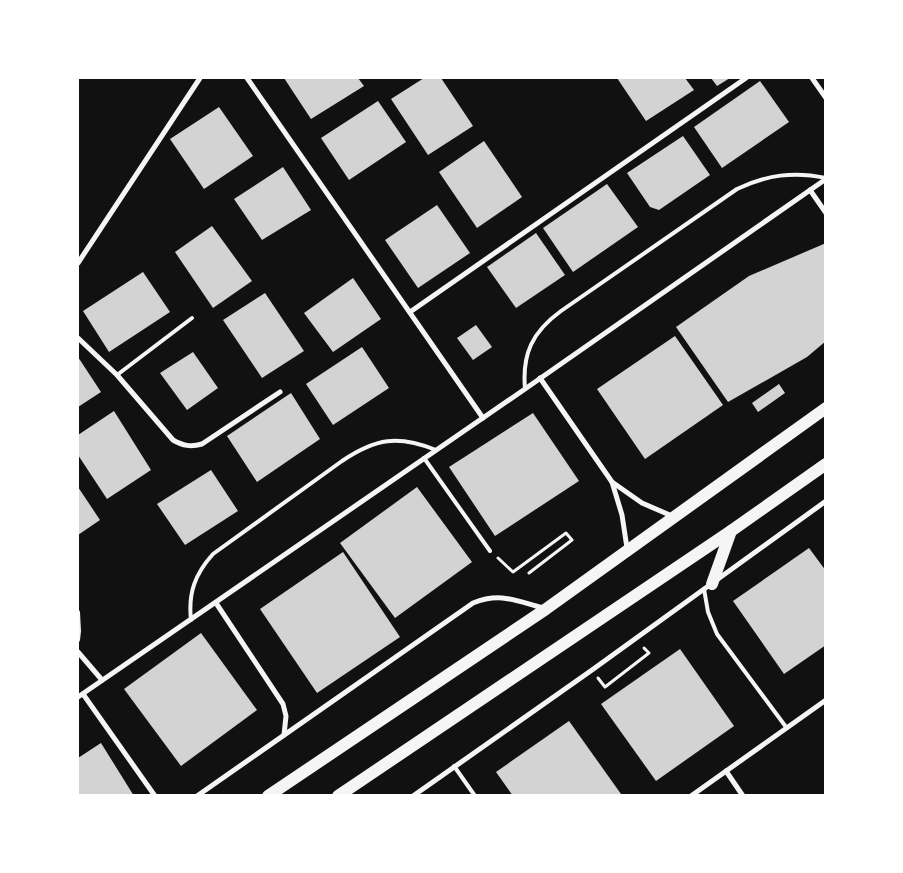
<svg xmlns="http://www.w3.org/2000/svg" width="903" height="873" font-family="Roboto,sans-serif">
<rect width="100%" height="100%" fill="#111"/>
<g fill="#d3d3d3">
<polygon points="284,78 358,78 364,86 311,119"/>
<polygon points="424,78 441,78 473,126 428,155 391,99"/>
<polygon points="617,78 685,78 694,90 646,121"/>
<polygon points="711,78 730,78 717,86"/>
<polygon points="760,81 789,122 722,168 694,127"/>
<polygon points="378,101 406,142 349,180 321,138"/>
<polygon points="219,107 253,156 204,189 170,139"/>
<polygon points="683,136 710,175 659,210 650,207 627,173"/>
<polygon points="484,141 522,197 477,228 439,172"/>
<polygon points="283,167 311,210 262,240 234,199"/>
<polygon points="607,184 638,227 573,272 543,228"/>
<polygon points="437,205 470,253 418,288 385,240"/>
<polygon points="212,226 252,281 213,308 175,252"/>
<polygon points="536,233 565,275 516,308 487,267"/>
<polygon points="826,243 826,341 807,357 728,402 676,327 749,276"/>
<polygon points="143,272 170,312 109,352 83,311"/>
<polygon points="353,278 381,319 333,352 304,313"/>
<polygon points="265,293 304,351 262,378 223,320"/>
<polygon points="476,325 492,347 473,360 457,338"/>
<polygon points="675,336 723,405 645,459 597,389"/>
<polygon points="362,347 389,388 333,425 306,384"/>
<polygon points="193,352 218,388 187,410 160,373"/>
<polygon points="78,357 101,392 78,407"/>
<polygon points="779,384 785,393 758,412 752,403"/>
<polygon points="291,393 320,439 257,482 227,436"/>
<polygon points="114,411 151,470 107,499 78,455 78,435"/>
<polygon points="533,413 579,481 495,536 449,467"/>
<polygon points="211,470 238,511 185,545 157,504"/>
<polygon points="78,487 100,520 78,535"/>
<polygon points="417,487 472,562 395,618 340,543"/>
<polygon points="809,548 826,571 826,645 784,674 733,601"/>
<polygon points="343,552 400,637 317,693 260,609"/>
<polygon points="201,633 257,710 181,766 124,689"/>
<polygon points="680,649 734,726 656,781 601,704"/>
<polygon points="569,721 621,794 619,796 513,796 496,772"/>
<polygon points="101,743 134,796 78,796 78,758"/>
</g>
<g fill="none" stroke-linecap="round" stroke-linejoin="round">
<g stroke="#f5f5f5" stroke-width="3">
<polyline points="498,558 513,572 566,533 572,540 529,573"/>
<polyline points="598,678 605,687 649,653 644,648"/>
</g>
<g stroke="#f5f5f5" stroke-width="4">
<polyline points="117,375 192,318"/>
<path d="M525,389C522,354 532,332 561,311L737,189C767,175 793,171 826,178"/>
<polyline points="424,458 490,551"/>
<polyline points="704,589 708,612 717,634 786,727"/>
<polyline points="78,612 79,631 78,640"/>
<path d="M191,620C188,593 195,574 213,554L342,461C376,438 398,435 436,450"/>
<polyline points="454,766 475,796"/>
</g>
<g stroke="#f5f5f5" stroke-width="5">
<polyline points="247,78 483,418"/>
<polyline points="812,78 826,98"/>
<polyline points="810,190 826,213"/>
<polyline points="78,263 200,78"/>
<polyline points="410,312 746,78"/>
<path d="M78,338L117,375L173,440C183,446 191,447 202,444L280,392"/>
<polyline points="540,378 612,482 622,515 627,548"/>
<polyline points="612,482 642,503 672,516"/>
<polyline points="216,603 283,704 286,716 284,735"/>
<polyline points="78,652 102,680"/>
<polyline points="83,694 155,796"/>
<polyline points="78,697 525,389 826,179"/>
<polyline points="726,771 743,796"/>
<path d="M197,796L473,603C501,592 516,601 543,608"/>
<polyline points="413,796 592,670 826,501"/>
<polyline points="691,796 826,700"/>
</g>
<g stroke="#f5f5f5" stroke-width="12">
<polyline points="712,584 731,531"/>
<polyline points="268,796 546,609 826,408"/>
<polyline points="338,796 731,531 826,464"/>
</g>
</g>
<rect width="903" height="873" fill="none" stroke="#ffffff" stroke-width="158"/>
</svg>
